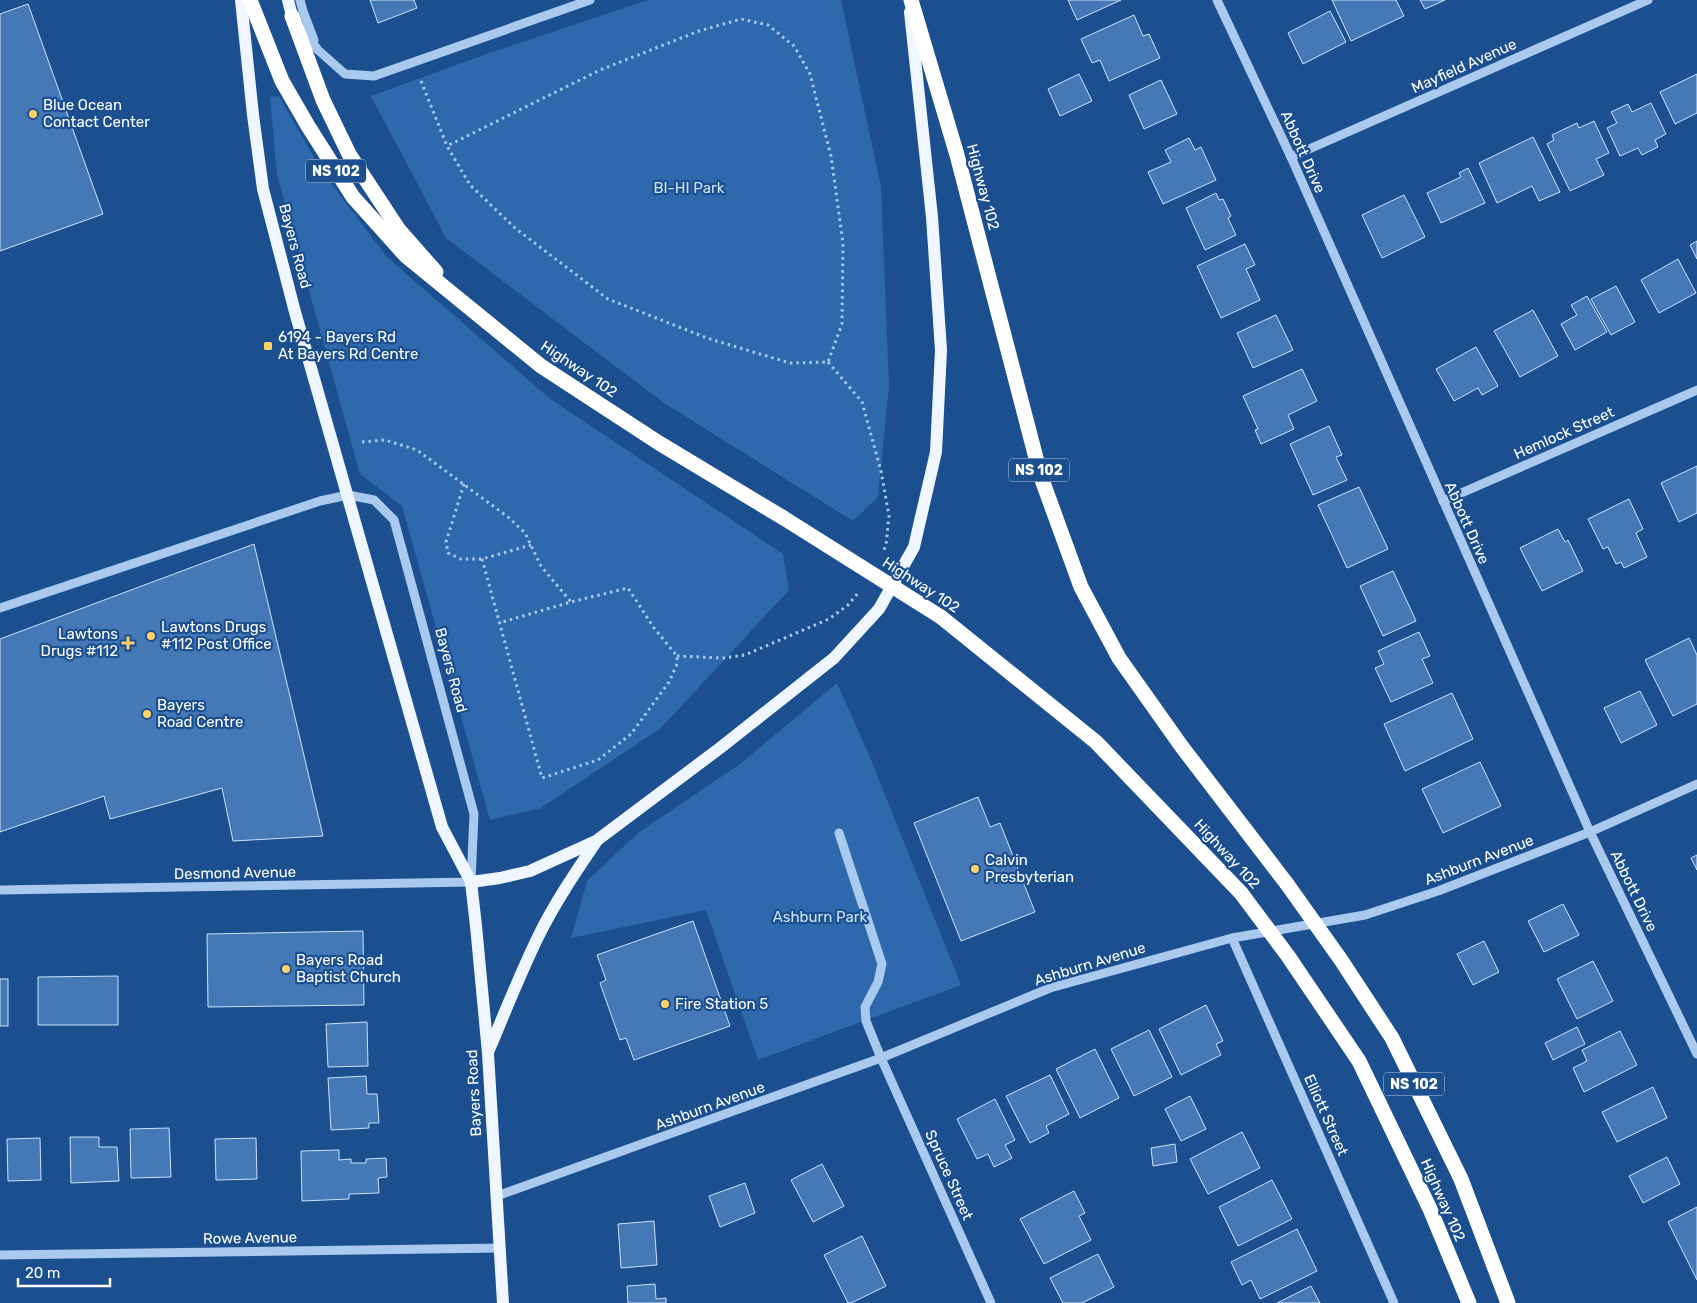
<svg xmlns="http://www.w3.org/2000/svg" width="1697" height="1303" font-family="Rubik,sans-serif">
<rect width="100%" height="100%" fill="#1b4f8f"/>
<g fill="#2e69ad">
<polygon points="648,0 841,0 881,187 889,386 878,497 853,521 664,403 446,238 371,96 481,56"/>
<polygon points="279,96 321,170 387,257 549,398 783,554 789,590 661,728 541,808 490,820 402,506 360,474 277,175 270,97"/>
<polygon points="837,683 869,755 961,985 758,1060 706,910 571,938 587,881 638,833 740,764"/>
</g>
<g fill="#4478b7" stroke="#cfe3fa">
<polygon points="370,0 414,0 417,8 378,23"/>
<polygon points="1068,0 1121,0 1077,20"/>
<polygon points="1332,0 1396,0 1404,16 1351,41"/>
<polygon points="1420,0 1445,0 1425,9"/>
<polygon points="28,4 103,214 0,251 0,14"/>
<polygon points="1330,11 1346,42 1303,64 1288,33"/>
<polygon points="1134,15 1143,36 1149,34 1160,58 1109,81 1100,60 1092,63 1081,39"/>
<polygon points="1079,74 1092,101 1060,116 1048,89"/>
<polygon points="1697,74 1697,113 1675,124 1660,92"/>
<polygon points="1161,80 1177,114 1144,129 1129,95"/>
<polygon points="1651,103 1666,134 1655,140 1658,147 1642,155 1638,148 1620,156 1607,128 1617,123 1611,112 1628,104 1632,112"/>
<polygon points="1594,121 1609,153 1596,159 1604,175 1570,191 1547,144 1554,140 1552,135 1577,123 1579,128"/>
<polygon points="1533,137 1560,192 1539,201 1532,186 1497,203 1479,163"/>
<polygon points="1189,138 1195,150 1201,147 1216,180 1163,204 1148,172 1171,162 1165,150"/>
<polygon points="1468,168 1485,203 1441,223 1427,193 1461,177 1459,173"/>
<polygon points="1216,193 1219,200 1223,199 1231,216 1228,218 1236,235 1205,250 1186,208"/>
<polygon points="1404,195 1425,237 1382,258 1362,215"/>
<polygon points="1697,241 1697,259 1690,245"/>
<polygon points="1245,244 1255,265 1246,269 1260,300 1221,318 1197,266"/>
<polygon points="1678,259 1696,293 1659,313 1641,280"/>
<polygon points="1616,286 1635,322 1611,335 1591,299"/>
<polygon points="1587,296 1607,332 1575,350 1561,324 1577,315 1571,305"/>
<polygon points="1533,310 1558,356 1520,377 1494,331"/>
<polygon points="1276,315 1293,350 1253,368 1237,333"/>
<polygon points="1476,347 1498,386 1482,395 1478,388 1454,401 1436,369"/>
<polygon points="1302,369 1317,401 1288,415 1294,429 1261,444 1255,430 1258,429 1243,396"/>
<polygon points="1329,426 1342,455 1336,457 1347,480 1313,495 1290,444"/>
<polygon points="1697,466 1697,513 1679,522 1661,483"/>
<polygon points="1359,487 1388,549 1347,568 1318,505"/>
<polygon points="1629,499 1643,529 1636,533 1647,557 1624,568 1621,562 1616,564 1608,547 1603,549 1588,519"/>
<polygon points="1558,529 1565,542 1568,540 1583,571 1542,591 1520,548"/>
<polygon points="254,544 323,836 233,841 222,788 110,819 104,796 0,832 0,639"/>
<polygon points="1393,571 1416,621 1383,636 1360,586"/>
<polygon points="1419,632 1430,656 1422,659 1433,683 1391,702 1375,668 1384,664 1378,651"/>
<polygon points="1689,638 1697,655 1697,704 1673,716 1645,660"/>
<polygon points="1640,691 1657,725 1621,743 1604,708"/>
<polygon points="1452,693 1473,739 1405,771 1384,724"/>
<polygon points="1480,762 1501,806 1443,833 1422,789"/>
<polygon points="978,797 990,827 1000,823 1035,912 961,941 914,823"/>
<polygon points="1697,855 1697,870 1691,858"/>
<polygon points="1563,904 1579,935 1544,952 1528,921"/>
<polygon points="693,921 730,1026 634,1060 626,1038 620,1040 600,983 606,980 597,955"/>
<polygon points="363,931 364,1005 208,1007 207,934"/>
<polygon points="1484,941 1499,972 1473,985 1457,954"/>
<polygon points="1593,961 1613,1001 1577,1019 1557,979"/>
<polygon points="118,976 118,1025 38,1025 38,977"/>
<rect x="0" y="979" width="8" height="47"/>
<polygon points="1206,1005 1223,1041 1216,1044 1221,1055 1181,1075 1159,1029"/>
<polygon points="367,1022 368,1066 328,1067 326,1024"/>
<polygon points="1577,1027 1585,1044 1553,1060 1545,1043"/>
<polygon points="1149,1030 1172,1077 1134,1096 1111,1049"/>
<polygon points="1620,1031 1637,1065 1584,1092 1573,1068 1587,1061 1582,1050"/>
<polygon points="1095,1049 1119,1098 1080,1118 1056,1069"/>
<polygon points="1050,1075 1069,1114 1046,1126 1049,1133 1030,1143 1006,1096"/>
<polygon points="366,1076 367,1094 377,1094 379,1123 369,1123 369,1128 331,1130 328,1078"/>
<polygon points="1653,1087 1667,1118 1617,1142 1602,1112"/>
<polygon points="1190,1096 1206,1129 1181,1141 1165,1109"/>
<polygon points="995,1099 1015,1140 1005,1145 1012,1158 994,1167 988,1154 977,1159 957,1119"/>
<polygon points="169,1128 171,1177 131,1178 130,1129"/>
<polygon points="1242,1132 1260,1168 1208,1194 1190,1159"/>
<polygon points="70,1137 99,1137 99,1147 117,1147 119,1181 71,1183"/>
<polygon points="40,1138 41,1180 8,1181 7,1139"/>
<polygon points="256,1138 257,1179 216,1180 215,1139"/>
<polygon points="1175,1144 1177,1162 1153,1166 1151,1148"/>
<polygon points="339,1150 339,1160 351,1159 351,1163 366,1163 366,1159 386,1158 387,1177 378,1178 379,1193 349,1194 349,1199 302,1201 301,1151"/>
<polygon points="1667,1157 1680,1184 1643,1203 1629,1176"/>
<polygon points="822,1164 844,1206 813,1222 791,1180"/>
<polygon points="1272,1180 1292,1219 1238,1246 1219,1207"/>
<polygon points="745,1183 755,1213 720,1227 709,1196"/>
<polygon points="1074,1191 1085,1213 1079,1216 1091,1240 1044,1264 1020,1219"/>
<polygon points="1697,1207 1697,1280 1668,1222"/>
<polygon points="654,1221 657,1265 621,1268 618,1224"/>
<polygon points="1297,1229 1317,1271 1260,1299 1251,1280 1242,1285 1231,1262"/>
<polygon points="862,1236 886,1286 851,1303 848,1303 824,1255"/>
<polygon points="1098,1254 1114,1287 1082,1303 1063,1303 1050,1278"/>
<polygon points="655,1284 656,1299 666,1298 666,1303 628,1303 627,1286"/>
<polygon points="1311,1286 1320,1303 1277,1303"/>
</g>
<g fill="none" stroke-linecap="round" stroke-linejoin="round">
<g stroke="#a9c9ee" stroke-width="3" stroke-dasharray="2.5 4" stroke-linecap="butt">
<polyline points="421,81 447,146 470,185 515,228 608,299 707,338 790,363 828,362 842,324 843,243 831,156 810,74 794,46 768,25 741,19 699,31 600,70 447,146"/>
<polyline points="828,362 862,402 881,471 889,516 886,545 883,552"/>
<polyline points="362,442 385,440 417,450 508,517 525,533 541,566 571,602"/>
<polyline points="464,484 446,542 448,553 461,559 482,559 531,545"/>
<polyline points="482,559 542,778 598,760 631,734 669,682 677,664 677,656 654,628 628,588 571,602 499,623"/>
<polyline points="677,656 723,658 745,655 829,619 848,605 859,592"/>
</g>
<g stroke="#a9c9ee" stroke-width="9">
<polyline points="300,0 303,11 314,40"/>
<polyline points="1217,0 1291,157 1590,832 1697,1054"/>
<polyline points="302,29 318,50 345,74 374,76 590,0"/>
<polyline points="1291,157 1648,0"/>
<polyline points="1443,501 1697,390"/>
<polyline points="0,608 320,501 348,495 374,500 394,520 474,814 471,882 0,890"/>
<polyline points="839,833 882,964 878,982 865,1007 866,1021 881,1058 991,1303"/>
<polyline points="1232,938 1394,1303"/>
<polyline points="497,1196 881,1058 1050,988 1232,938 1365,915 1438,891 1590,832 1697,784"/>
<polyline points="0,1255 500,1248"/>
</g>
<g stroke="#f0f6ff" stroke-width="12">
<polyline points="241,0 253,115 263,189 295,312 442,827 471,882 476,926 488,1053 503,1303"/>
<polyline points="288,0 292,16"/>
<polyline points="471,882 500,878 530,871 596,841 720,748 834,658 879,609 914,547 936,452 941,350 932,217 910,12"/>
<path d="M489,1050C505,1012 520,974 538,937C554,904 575,873 596,842"/>
</g>
<g stroke="#fff" stroke-width="15">
<polyline points="250,0 282,81 308,126 353,197 406,256 541,366 659,443 782,517"/>
<polyline points="911,0 957,155 1041,477 1081,587 1119,658 1182,747 1287,884"/>
<polyline points="292,16 323,100 349,154 399,230 436,272"/>
<polyline points="941,617 1096,742 1241,893"/>
</g>
<g stroke="#fff" stroke-width="15">
<polyline points="782,517 941,617"/>
<polyline points="1287,884 1341,960 1392,1038 1461,1179 1508,1303"/>
<polyline points="1241,893 1288,956 1359,1061 1430,1209 1469,1303"/>
</g>
</g>
<g fill="#ffd166" stroke="#1b4f8f" stroke-width="2">
<circle cx="33" cy="114" r="5"/>
<rect x="263" y="341" width="10" height="10" rx="2.5"/>
<circle cx="151" cy="636" r="5"/>
<path d="M125.5 635.5h5v5h5v5h-5v5h-5v-5h-5v-5h5z"/>
<circle cx="147" cy="714" r="5"/>
<circle cx="975" cy="869" r="5"/>
<circle cx="286" cy="969" r="5"/>
<circle cx="665" cy="1004" r="5"/>
</g>
<g text-anchor="middle" dominant-baseline="central" stroke-width="4.5" stroke-linejoin="round" paint-order="stroke">
<g fill="#1b4f8f" stroke="#bbcadd" stroke-width="1">
<rect x="306" y="159.5" width="60" height="23" rx="4"/>
<rect x="1009" y="458.5" width="60" height="23" rx="4"/>
<rect x="1384" y="1072.5" width="60" height="23" rx="4"/>
</g>
<g font-size="14" font-weight="bold" fill="#fff">
<text x="336" y="171">NS 102</text>
<text x="1039" y="470">NS 102</text>
<text x="1414" y="1084">NS 102</text>
</g>
<g font-size="15" fill="#fff" stroke="#1b4f8f">
<text transform="translate(1464 66) rotate(-24)">Mayfield Avenue</text>
<text transform="translate(1303 152) rotate(66)">Abbott Drive</text>
<text transform="translate(983 187) rotate(75)">Highway 102</text>
<text transform="translate(295 246) rotate(75)">Bayers Road</text>
<text transform="translate(579 369) rotate(34)">Highway 102</text>
<text transform="translate(1564 433) rotate(-24)">Hemlock Street</text>
<text transform="translate(1467 523) rotate(66)">Abbott Drive</text>
<text transform="translate(921 585) rotate(33)">Highway 102</text>
<text transform="translate(451 670) rotate(75)">Bayers Road</text>
<text transform="translate(1227 854) rotate(47)">Highway 102</text>
<text transform="translate(1479 860) rotate(-21)">Ashburn Avenue</text>
<text transform="translate(235 873) rotate(-1)">Desmond Avenue</text>
<text transform="translate(1634 891) rotate(64)">Abbott Drive</text>
<text transform="translate(1090 964) rotate(-17)">Ashburn Avenue</text>
<text transform="translate(474 1093) rotate(-93)">Bayers Road</text>
<text transform="translate(710 1106) rotate(-20)">Ashburn Avenue</text>
<text transform="translate(1326 1115) rotate(66)">Elliott Street</text>
<text transform="translate(949 1175) rotate(66)">Spruce Street</text>
<text transform="translate(1443 1200) rotate(66)">Highway 102</text>
<text transform="translate(250 1238) rotate(-1)">Rowe Avenue</text>
</g>
<g font-size="15" fill="#fff" stroke="#1b4f8f" text-anchor="start">
<text x="43" y="105">Blue Ocean<tspan x="43" dy="17">Contact Center</tspan></text>
<text x="278" y="337">6194 - Bayers Rd<tspan x="278" dy="17">At Bayers Rd Centre</tspan></text>
<text x="161" y="627">Lawtons Drugs<tspan x="161" dy="17">#112 Post Office</tspan></text>
<text x="118" y="634" text-anchor="end">Lawtons<tspan x="118" dy="17">Drugs #112</tspan></text>
<text x="157" y="705">Bayers<tspan x="157" dy="17">Road Centre</tspan></text>
<text x="985" y="860">Calvin<tspan x="985" dy="17">Presbyterian</tspan></text>
<text x="296" y="960">Bayers Road<tspan x="296" dy="17">Baptist Church</tspan></text>
<text x="675" y="1004">Fire Station 5</text>
</g>
<g font-size="15" fill="#cfe3fa" stroke="#1b4f8f">
<text x="689" y="188">BI-HI Park</text>
<text x="820" y="917">Ashburn Park</text>
</g>
</g>
<path d="M18 1278v8h92v-8" fill="none" stroke="#ffffff" stroke-width="2.5"/>
<text x="25" y="1278" font-size="15" fill="#ffffff" stroke="#1b4f8f" stroke-width="4" paint-order="stroke">20 m</text>
</svg>
